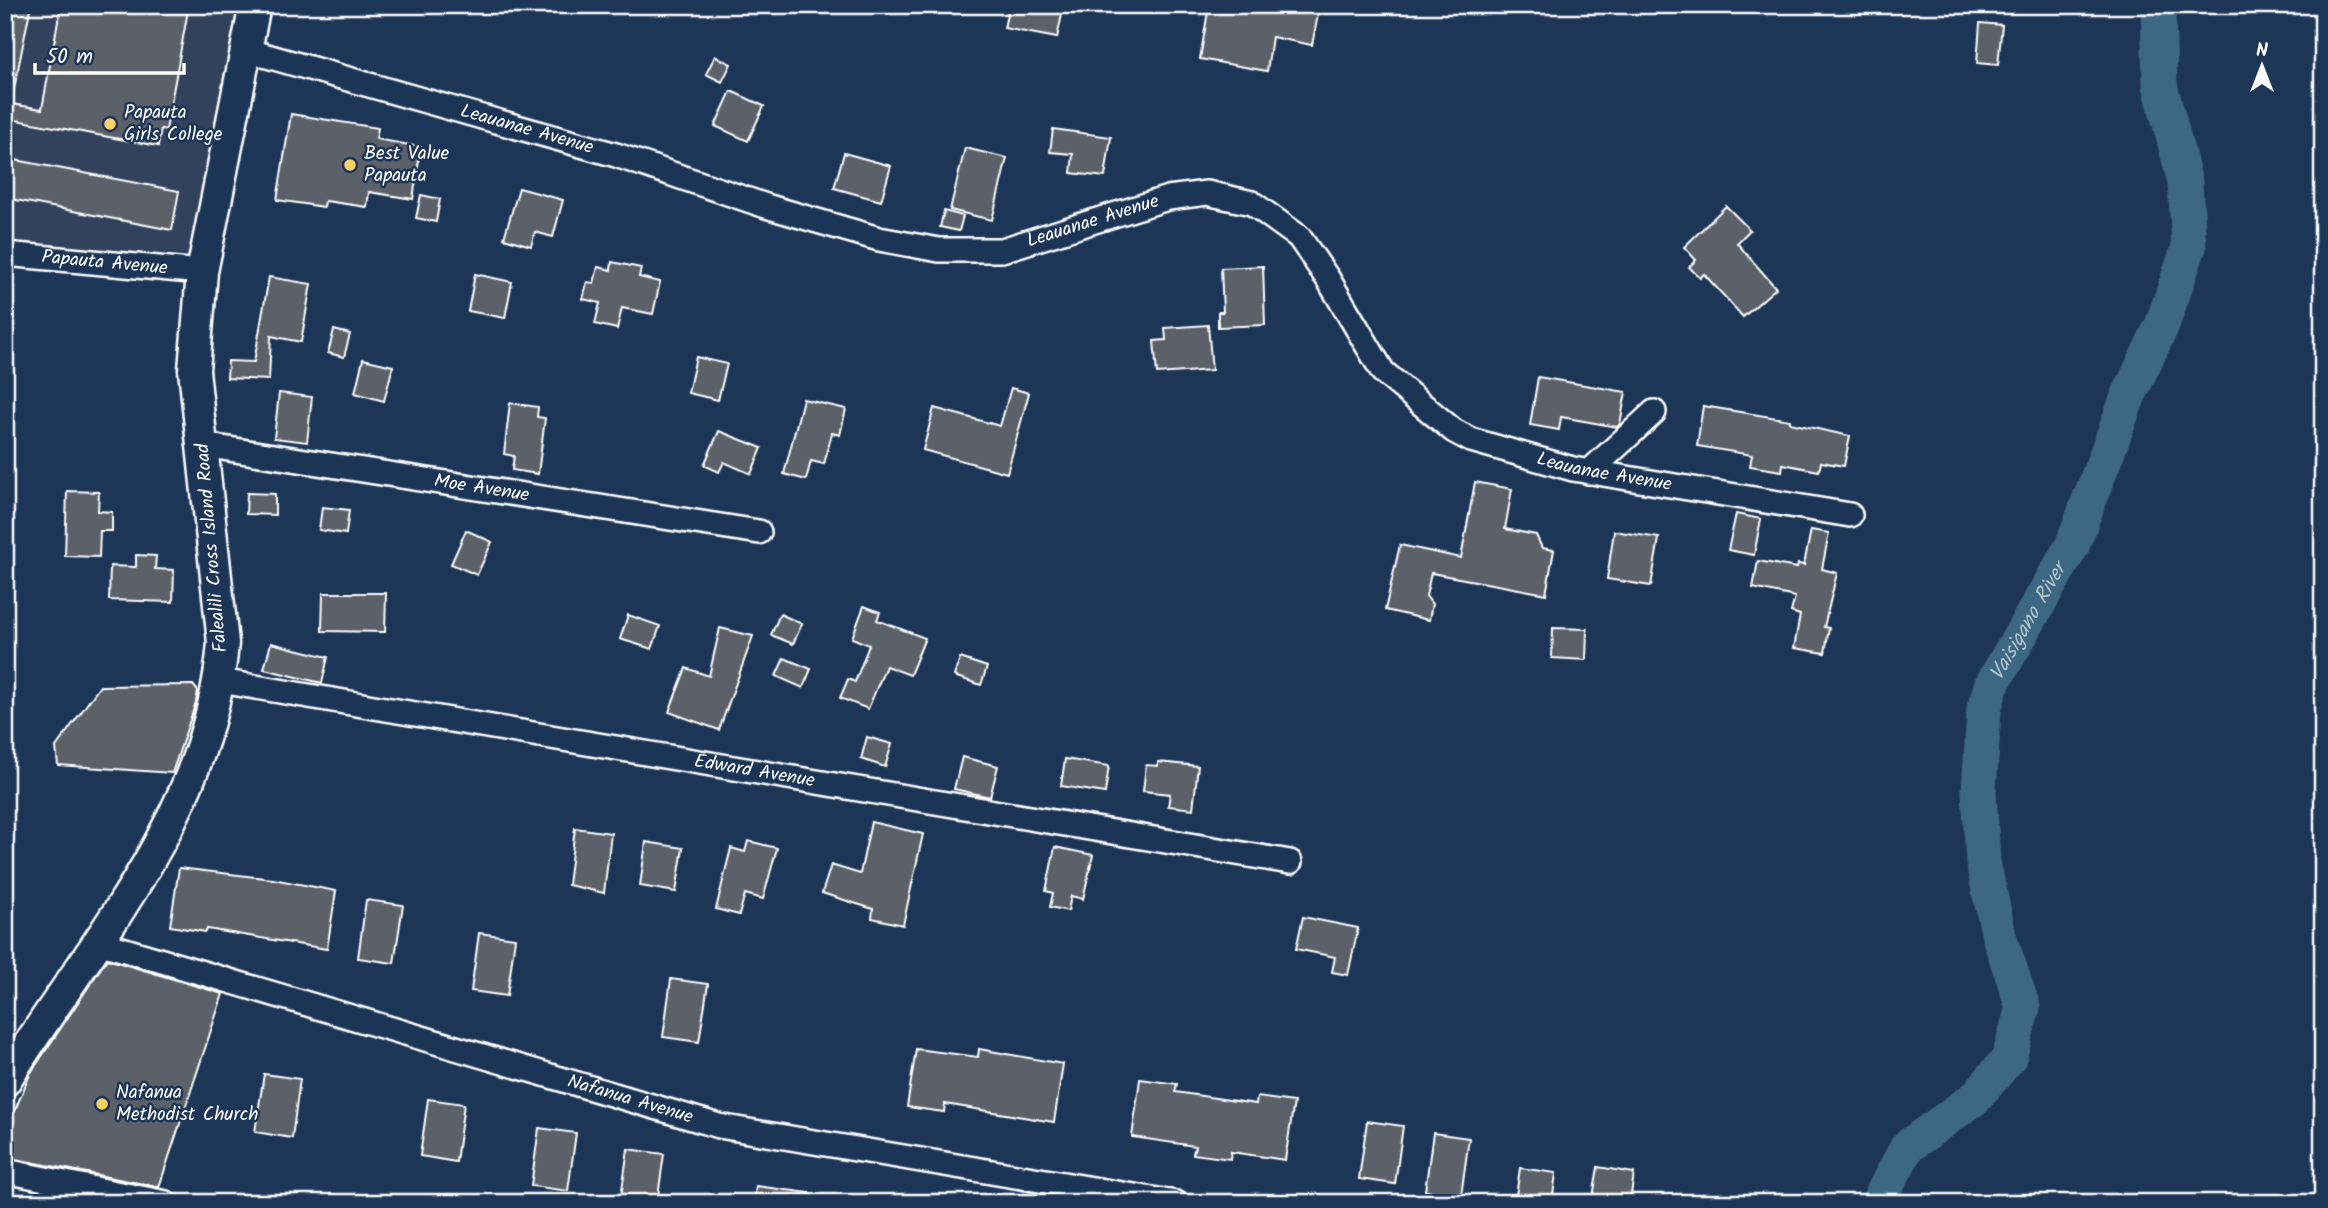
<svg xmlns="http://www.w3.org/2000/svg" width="2328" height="1208" font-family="Kalam,sans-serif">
<rect width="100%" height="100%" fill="#1d3557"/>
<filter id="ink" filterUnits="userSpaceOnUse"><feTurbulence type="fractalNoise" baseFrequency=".0143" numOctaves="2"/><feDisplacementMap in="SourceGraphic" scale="14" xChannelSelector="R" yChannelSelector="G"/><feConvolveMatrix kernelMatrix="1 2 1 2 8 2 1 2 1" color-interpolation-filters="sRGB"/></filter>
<g filter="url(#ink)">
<polygon fill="#30425c" points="5,5 239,5 191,255 5,243"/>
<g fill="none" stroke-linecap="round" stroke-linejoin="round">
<polyline stroke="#8ba4b6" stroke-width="6" points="1867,1203 1881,1196"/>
<path stroke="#3e6885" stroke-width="35" id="s1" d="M1883,1203L1881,1196L1907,1147L1975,1098L2009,1058L2023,1007L1999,936L1983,862L1979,792L1984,710L1991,686L2072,546L2128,397L2162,325L2189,247L2185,182L2160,85L2158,5"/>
</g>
<g fill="#5b6167" stroke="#fff" stroke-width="2">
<polygon points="5,5 31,5 13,94 5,93"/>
<polygon points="61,5 189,5 166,130 161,129 158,146 5,118 5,103 42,109"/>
<polygon points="1025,5 1064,5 1057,38 1004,28 1009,6 1024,9"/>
<polygon points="1209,5 1246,5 1283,12 1294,12 1296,5 1320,5 1312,45 1272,37 1267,71 1200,59"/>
<polygon points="1980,23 2002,25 1998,65 1977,63"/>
<polygon points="715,56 731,64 722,82 706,74"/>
<polygon points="731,91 764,106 748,141 715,126"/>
<polygon points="291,114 378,128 376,139 421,147 413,199 369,192 367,207 325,201 324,207 277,200"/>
<polygon points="1053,129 1111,137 1105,177 1071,173 1073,154 1050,152"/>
<polygon points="965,148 1007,158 992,220 950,210"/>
<polygon points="844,153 891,166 881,201 834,188"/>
<polygon points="5,158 179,191 172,230 5,198"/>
<polygon points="519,188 563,200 553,237 535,232 531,246 504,238"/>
<polygon points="421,195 440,199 436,222 416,218"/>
<polygon points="1726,206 1750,230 1737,243 1776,288 1743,317 1704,274 1700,278 1689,267 1696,260 1684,247"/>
<polygon points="944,211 963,216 959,231 940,227"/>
<polygon points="612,262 641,268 639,277 660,282 653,314 622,308 617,329 595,324 600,303 583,299 587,282 594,283 598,267 611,270"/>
<polygon points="1263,266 1265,325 1218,327 1218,312 1223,312 1221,268"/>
<polygon points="475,274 512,282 505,318 468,311"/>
<polygon points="269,277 311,284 301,342 271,336 269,380 227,378 228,361 254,362"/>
<polygon points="1208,325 1212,370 1157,374 1154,341 1166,340 1165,328"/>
<polygon points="334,330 350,334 344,357 328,353"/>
<polygon points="696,357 727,364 718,400 688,393"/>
<polygon points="363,359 393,366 384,401 355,393"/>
<polygon points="1538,377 1626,392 1620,424 1617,427 1561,417 1559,430 1530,425"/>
<polygon points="1011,388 1029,393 1007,473 923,450 934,408 1000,426"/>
<polygon points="279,393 312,397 307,442 274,438"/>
<polygon points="803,399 846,409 840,435 832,433 824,464 811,461 806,480 784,474"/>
<polygon points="510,403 538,407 537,417 545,418 538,474 512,470 514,456 504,454"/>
<polygon points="1703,406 1790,420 1790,423 1850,436 1844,466 1821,462 1819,471 1783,464 1782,471 1750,466 1752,455 1697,446"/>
<polygon points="719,431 762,448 751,474 724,462 719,472 704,465"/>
<polygon points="1475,482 1512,489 1505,529 1536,535 1542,548 1554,550 1546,594 1431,573 1426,596 1432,604 1429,620 1385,610 1400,545 1461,558"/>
<polygon points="67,491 99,492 98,511 112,512 112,531 100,531 99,557 65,556"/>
<polygon points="247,493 275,494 275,515 246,514"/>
<polygon points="322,507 349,510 346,534 319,530"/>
<polygon points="1736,514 1761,519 1754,555 1728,550"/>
<polygon points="466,530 492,542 477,575 451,564"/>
<polygon points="1811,530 1829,533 1822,569 1837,573 1824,627 1829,628 1825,653 1794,648 1800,615 1791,612 1795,597 1753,588 1758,561 1797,568 1798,564 1804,565"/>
<polygon points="1614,531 1659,538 1651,586 1607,579"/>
<polygon points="136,555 156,556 155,569 174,570 173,602 109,600 110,566 136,567"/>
<polygon points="323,593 386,593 385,632 322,631"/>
<polygon points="864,606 880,612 877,620 925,638 910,675 886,666 868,709 840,698 848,679 855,682 869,645 852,638"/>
<polygon points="780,614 802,624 793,644 771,635"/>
<polygon points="628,615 660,626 652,649 620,639"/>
<polygon points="720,628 753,636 719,730 669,712 686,668 709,676"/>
<polygon points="1553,628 1587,629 1586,660 1552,658"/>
<polygon points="271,643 328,657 322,683 264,669"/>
<polygon points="784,658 811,669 803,688 776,676"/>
<polygon points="960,658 987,667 981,685 954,676"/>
<polygon points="193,685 198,691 196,702 172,773 58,765 56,747 100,686"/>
<polygon points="867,737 892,744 885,767 861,759"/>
<polygon points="962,757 998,766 990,797 954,789"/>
<polygon points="1065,759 1109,766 1105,793 1061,786"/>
<polygon points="1158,762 1198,766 1193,809 1168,806 1170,794 1143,791 1146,765 1158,766"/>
<polygon points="871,822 923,834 903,925 872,918 873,909 822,893 831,865 860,874"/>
<polygon points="575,828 611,833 604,893 568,885"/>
<polygon points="748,841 777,848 763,899 745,894 739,915 716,909 731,848 745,852"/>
<polygon points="646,842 683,848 676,892 640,886"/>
<polygon points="1055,847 1093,855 1083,899 1071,896 1068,911 1050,907 1053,893 1046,891"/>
<polygon points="179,868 273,879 336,891 327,949 207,929 206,932 170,926"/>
<polygon points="366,900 403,905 394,963 358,958"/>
<polygon points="1303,917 1358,928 1348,975 1332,972 1335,957 1296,949"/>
<polygon points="479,933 515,938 507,996 471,991"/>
<polygon points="107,959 223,994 159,1187 5,1157 5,1134 30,1074"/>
<polygon points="671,979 708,984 699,1042 663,1037"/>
<polygon points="916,1049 978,1057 979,1049 1063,1064 1054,1122 945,1104 944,1112 907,1107"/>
<polygon points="264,1074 300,1079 292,1138 255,1132"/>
<polygon points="1140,1079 1177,1084 1175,1092 1256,1104 1257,1097 1294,1102 1285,1160 1231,1152 1230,1159 1193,1154 1195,1146 1132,1137"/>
<polygon points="428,1099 464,1104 456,1162 420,1156"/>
<polygon points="1367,1121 1403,1126 1395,1184 1359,1179"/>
<polygon points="539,1128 576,1133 568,1191 531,1186"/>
<polygon points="1433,1133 1469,1138 1461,1196 1425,1191"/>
<polygon points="628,1149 664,1154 657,1203 620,1203"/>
<polygon points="1598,1167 1634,1173 1630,1203 1592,1203"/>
<polygon points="1520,1168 1556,1173 1552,1203 1515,1203"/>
<polygon points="756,1186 810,1193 809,1203 754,1203"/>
</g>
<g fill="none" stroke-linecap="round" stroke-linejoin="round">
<g stroke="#fff" stroke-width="28">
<g id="minor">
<path id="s2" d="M246,50L616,155L766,206L879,239L939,250H1002L1168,198L1207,193L1252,203L1299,237L1328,279L1383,372L1454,431L1471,440L1573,469L1850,515"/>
<path id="s3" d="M5,254L202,272"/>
<path id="s4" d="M203,445L759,532"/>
<polyline points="1589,472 1654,412"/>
<path id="s5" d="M220,681L1290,862"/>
<path id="s6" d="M98,942L719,1126L1176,1203"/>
<polyline points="5,1171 166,1203"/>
</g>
</g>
<g stroke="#fff" stroke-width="35">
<path id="major" d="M5,1081C93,940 209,815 223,643L194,370L202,272L255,5"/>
</g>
<use href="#minor" stroke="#1d3557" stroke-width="23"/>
<use href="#major" stroke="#1d3557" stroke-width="30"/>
</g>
</g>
<g fill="#ffd166" stroke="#1d3557" stroke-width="2.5">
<circle cx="110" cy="124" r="7"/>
<circle cx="350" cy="165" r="7"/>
<circle cx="102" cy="1104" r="7"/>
</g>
<g text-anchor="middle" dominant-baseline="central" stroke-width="5" stroke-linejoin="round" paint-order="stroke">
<g font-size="19" fill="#fff" stroke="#1d3557" text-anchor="start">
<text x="124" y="113">Papauta<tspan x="124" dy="22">Girls College</tspan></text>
<text x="364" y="154">Best Value<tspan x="364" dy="22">Papauta</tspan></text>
<text x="116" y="1093">Nafanua<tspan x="116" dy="22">Methodist Church</tspan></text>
</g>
<g font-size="19" fill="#fff" stroke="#1d3557">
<text stroke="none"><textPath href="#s2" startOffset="292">Leauanae Avenue</textPath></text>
<text stroke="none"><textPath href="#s2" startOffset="880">Leauanae Avenue</textPath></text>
<text stroke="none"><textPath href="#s3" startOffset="100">Papauta Avenue</textPath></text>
<text stroke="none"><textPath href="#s2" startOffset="1510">Leauanae Avenue</textPath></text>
<text stroke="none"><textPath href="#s4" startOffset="282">Moe Avenue</textPath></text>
<text transform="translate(212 548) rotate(-95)">Falealili Cross Island Road</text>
<text stroke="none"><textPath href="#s5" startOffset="542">Edward Avenue</textPath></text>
<text stroke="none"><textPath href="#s6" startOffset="555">Nafanua Avenue</textPath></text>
</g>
<g font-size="21" font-style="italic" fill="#b2c3ce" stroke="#1d3557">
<text stroke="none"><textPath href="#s1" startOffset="654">Vaisigano River</textPath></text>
</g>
</g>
<rect width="2328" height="1208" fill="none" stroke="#1d3557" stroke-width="28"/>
<rect x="14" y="14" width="2300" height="1180" fill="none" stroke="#fff" stroke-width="2.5" filter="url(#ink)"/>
<g transform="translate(2262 66)" stroke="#1d3557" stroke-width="5" paint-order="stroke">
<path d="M0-5L12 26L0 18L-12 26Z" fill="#ffffff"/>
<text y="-10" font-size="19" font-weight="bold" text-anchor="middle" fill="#ffffff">N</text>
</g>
<path d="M35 63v10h149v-10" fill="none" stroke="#ffffff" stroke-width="3.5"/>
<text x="46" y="63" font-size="21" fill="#ffffff" stroke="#1d3557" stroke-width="5" paint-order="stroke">50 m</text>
</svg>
